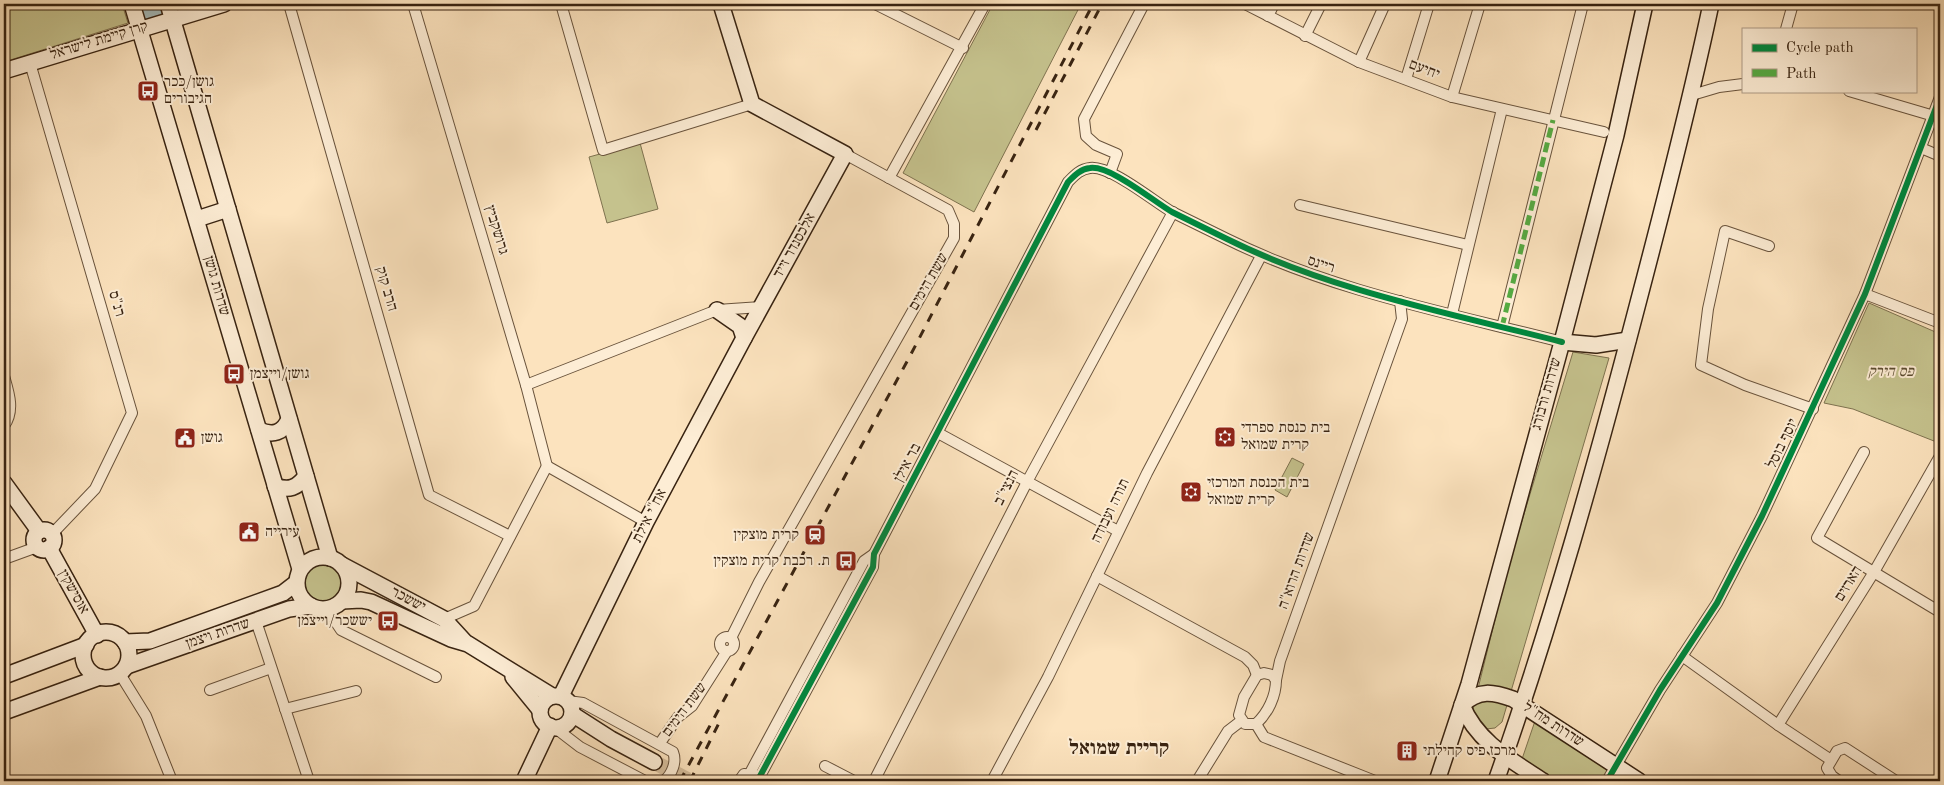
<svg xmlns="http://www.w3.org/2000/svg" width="1944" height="785" font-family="'Old Standard TT','Frank Ruhl Libre',serif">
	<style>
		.green { fill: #c5c28d; stroke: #7e724f }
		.water { fill: #a4bbbc; stroke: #797e78 }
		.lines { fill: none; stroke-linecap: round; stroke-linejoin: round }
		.secondary-tunnel { stroke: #d5bd9b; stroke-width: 15; stroke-dasharray: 15 8; stroke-linecap: butt }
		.street-casing { stroke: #69533c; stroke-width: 12 }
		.secondary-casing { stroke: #382311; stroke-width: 18 }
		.street { stroke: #fdedd5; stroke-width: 10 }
		.secondary { stroke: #fdedd5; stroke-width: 15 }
		.rail { stroke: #382311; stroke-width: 3; stroke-dasharray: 9 9; stroke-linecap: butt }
		.quiet { stroke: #55aa42; stroke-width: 5; stroke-dasharray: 10 5; stroke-linecap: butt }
		.cycleway-casing { stroke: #fdedd5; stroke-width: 9 }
		.cycleway { stroke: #00873e; stroke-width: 6 }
		.labels { text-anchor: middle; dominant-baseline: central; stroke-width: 4; stroke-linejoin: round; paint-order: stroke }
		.street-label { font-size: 15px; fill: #382311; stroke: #fdedd5 }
		.poi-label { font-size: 15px; fill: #382311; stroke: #fdedd5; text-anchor: start }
		.park-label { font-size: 15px; font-style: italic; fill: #5b4b30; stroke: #fdedd5 }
		.district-label { font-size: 20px; font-weight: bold; fill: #382311; stroke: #fdedd5 }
	</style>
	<rect width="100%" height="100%" fill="#fce3be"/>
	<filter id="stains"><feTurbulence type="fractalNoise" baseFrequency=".004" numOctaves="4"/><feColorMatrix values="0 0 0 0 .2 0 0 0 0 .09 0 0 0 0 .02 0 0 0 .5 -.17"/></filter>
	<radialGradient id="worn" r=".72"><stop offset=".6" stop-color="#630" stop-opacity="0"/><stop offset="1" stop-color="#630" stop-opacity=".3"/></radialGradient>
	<g class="green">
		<polygon points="4,4 122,4 128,23 4,62"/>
		<polygon points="993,4 1081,4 974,212 903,173"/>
		<polygon points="640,143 658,209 607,223 589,157"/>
		<polygon points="1869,303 1940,334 1939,443 1853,409 1824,403"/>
		<polygon points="1573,352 1609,358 1502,722 1495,728 1486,729 1471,717 1508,567"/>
		<polygon points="1292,458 1304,464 1287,497 1275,490"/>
		<circle cx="322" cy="583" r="19"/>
		<polygon points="1536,718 1611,767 1603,781 1551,781 1521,762"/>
	</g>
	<polygon class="water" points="135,4 166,4 169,17 141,24"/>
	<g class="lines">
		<polyline class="secondary-tunnel" points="654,762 690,781"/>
		<g class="street-casing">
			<g id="street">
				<polyline points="289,4 429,495 510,536"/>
				<polyline points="413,4 526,385 547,466"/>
				<polyline points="561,4 603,150 752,104"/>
				<polyline points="875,4 963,48"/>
				<polyline points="1245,4 1359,62 1452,97 1604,132"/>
				<polyline points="1268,16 1274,4"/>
				<polyline points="1786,29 1793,4"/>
				<polyline points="1305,36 1321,4"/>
				<polyline points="1359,62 1385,4"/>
				<polyline points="30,63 132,413 95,489 52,534"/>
				<polyline points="1406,79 1429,4"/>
				<polyline points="1849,91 1934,116"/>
				<polyline points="1692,95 1719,87 1743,84"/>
				<polyline points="1452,97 1480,4"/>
				<polyline points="1921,148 1940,156"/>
				<polyline points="1110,173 1117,154 1096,145 1086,136 1084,119 1144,4"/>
				<polyline points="889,178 985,4"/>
				<polyline points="1300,205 1468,245"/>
				<polyline points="1769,246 1725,231 1708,309 1701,365 1745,385 1813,409"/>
				<polyline points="1865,294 1940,323"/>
				<polyline points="1452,314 1502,109"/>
				<polyline points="1502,327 1583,4"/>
				<path d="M4,376c5,17 11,35 0,50"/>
				<polyline points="526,385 717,310 761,307"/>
				<polyline points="938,433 1118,531"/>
				<polyline points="1864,452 1817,538 1940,612"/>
				<polyline points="547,466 646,522"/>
				<polyline points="4,559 37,547"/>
				<polyline points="1097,576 1245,657 1253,665 1257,675"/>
				<polyline points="327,609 341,630 436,677"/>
				<polyline points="444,619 474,606 547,466"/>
				<polyline points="256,621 309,781"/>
				<circle cx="727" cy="644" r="7"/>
				<polyline points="731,638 759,582 954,238 954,224 948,210 845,154"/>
				<polyline points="1682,656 1778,725 1831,760"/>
				<path d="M1264,673l8,2 4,5c0,16 -8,33 -20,44h-11l-6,-9 5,-18 13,-22z"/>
				<polyline points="120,674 146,716 172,781"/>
				<polyline points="1276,680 1280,661 1402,319 1400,301"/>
				<polyline points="210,690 271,668"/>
				<path d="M568,701l15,2 90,49c4,10 -1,22 -9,29"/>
				<polyline points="285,709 356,691"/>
				<polyline points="1256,724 1264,737 1375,781"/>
				<polyline points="1778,725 1874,572 1940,456"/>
				<polyline points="554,727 580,747 645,781"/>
				<polyline points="660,743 678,717 692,706 727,651"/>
				<polyline points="825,766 854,781"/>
				<polyline points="750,773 864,561 874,554"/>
				<path d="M759,778l114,-211 1,-13 194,-372c6,-6 12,-13 22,-14 20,-3 63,33 82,44 18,9 37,18 55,27 105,52 222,74 335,103"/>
				<polyline points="739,781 744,774 755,775"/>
				<polyline points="874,781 1028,480 1173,212"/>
				<polyline points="992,781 1048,677 1147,473 1261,256"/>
				<polyline points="1197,781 1228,731 1241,721"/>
				<polyline points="1607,781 1660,690 1717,603 1762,516 1865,294 1940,97"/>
				<polyline points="1839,781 1832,776 1827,768 1837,751 1845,748 1896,781"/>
			</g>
		</g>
		<g class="secondary-casing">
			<g id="secondary">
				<polyline points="132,4 300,569"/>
				<polyline points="168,4 330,558"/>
				<polyline points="4,71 224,4"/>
				<polyline points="197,219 228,209"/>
				<polyline points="717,310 740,326 744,338"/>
				<polyline points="1562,342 1596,345 1628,340"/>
				<path d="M259,430c14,6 24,3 30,-11"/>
				<polyline points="4,483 39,531"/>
				<path d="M275,486c14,5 22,2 31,-10"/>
				<circle cx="44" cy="540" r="10"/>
				<polyline points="49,548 97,635"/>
				<circle cx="323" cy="583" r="26"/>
				<polyline points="342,565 444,619 466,643"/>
				<polyline points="342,601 361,600 371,602 451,639 468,644 552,696"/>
				<circle cx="106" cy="655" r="23"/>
				<polyline points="125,642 150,641 283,593 296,583"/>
				<polyline points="127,666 289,609 311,606"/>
				<polyline points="4,676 86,645"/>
				<polyline points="513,677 540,710"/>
				<polyline points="561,696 646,522 744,338 845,154 752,104 721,4"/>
				<circle cx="556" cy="712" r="16"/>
				<polyline points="4,712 100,677"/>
				<polyline points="572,714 611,739 654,762"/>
				<polyline points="524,781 550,726"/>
				<polyline points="1437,781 1469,684 1562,342 1616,135 1645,4"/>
				<path d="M1496,781c55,-156 100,-317 142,-478 26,-99 52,-199 73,-299"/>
				<path d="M1543,781c-32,-21 -66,-39 -81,-76 17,-16 31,-13 51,-6l126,82"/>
			</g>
		</g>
		<use href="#street" class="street"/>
		<use href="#secondary" class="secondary"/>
		<g class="rail">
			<polyline points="1036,130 1102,4"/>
			<polyline points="680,781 910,356 1093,4"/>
			<polyline points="690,781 719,723"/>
		</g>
		<polyline class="quiet" points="1502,327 1553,120"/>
		<g class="cycleway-casing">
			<g id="cycleway">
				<path d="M759,778l114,-211 1,-13 194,-372c6,-6 12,-13 22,-14 20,-3 63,33 82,44 18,9 37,18 55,27 105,52 222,74 335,103"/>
				<polyline points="1607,781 1660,690 1717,603 1762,516 1865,294 1940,97"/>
			</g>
		</g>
		<use href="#cycleway" class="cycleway"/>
	</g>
	<defs>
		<g id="bus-square" transform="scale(1.125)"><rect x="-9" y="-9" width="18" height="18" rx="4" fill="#8f2418" stroke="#fdedd5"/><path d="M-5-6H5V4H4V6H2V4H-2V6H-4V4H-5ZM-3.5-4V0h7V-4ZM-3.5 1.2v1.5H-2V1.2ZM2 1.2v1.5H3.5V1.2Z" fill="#fff"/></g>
		<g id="synagogue-square" transform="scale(1.125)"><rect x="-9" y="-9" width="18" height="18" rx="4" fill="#8f2418" stroke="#fdedd5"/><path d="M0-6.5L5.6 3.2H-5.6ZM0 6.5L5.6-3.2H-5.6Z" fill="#fff"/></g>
		<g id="civic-square" transform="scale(1.125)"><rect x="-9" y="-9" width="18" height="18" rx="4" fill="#8f2418" stroke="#fdedd5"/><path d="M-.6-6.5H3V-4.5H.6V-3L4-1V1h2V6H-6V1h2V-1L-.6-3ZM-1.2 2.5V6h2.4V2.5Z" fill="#fff"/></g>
		<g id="station-square" transform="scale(1.125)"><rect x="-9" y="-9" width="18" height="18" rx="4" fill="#8f2418" stroke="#fdedd5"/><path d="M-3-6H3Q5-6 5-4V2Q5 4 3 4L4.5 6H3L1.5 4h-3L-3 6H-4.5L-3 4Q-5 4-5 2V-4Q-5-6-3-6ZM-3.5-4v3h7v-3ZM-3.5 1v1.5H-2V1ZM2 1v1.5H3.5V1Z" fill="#fff"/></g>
		<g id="building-square" transform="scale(1.125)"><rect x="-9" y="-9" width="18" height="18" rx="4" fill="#8f2418" stroke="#fdedd5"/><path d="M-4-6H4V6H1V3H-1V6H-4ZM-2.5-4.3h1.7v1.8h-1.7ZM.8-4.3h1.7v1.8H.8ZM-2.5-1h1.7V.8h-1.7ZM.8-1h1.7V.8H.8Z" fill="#fff"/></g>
	</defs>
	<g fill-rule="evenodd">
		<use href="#bus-square" x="148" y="91"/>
		<use href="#bus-square" x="234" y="374"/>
		<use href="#synagogue-square" x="1225" y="437"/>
		<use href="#civic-square" x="185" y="438"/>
		<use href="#synagogue-square" x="1191" y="492"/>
		<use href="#civic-square" x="249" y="532"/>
		<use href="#station-square" x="815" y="535"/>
		<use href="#bus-square" x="846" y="561"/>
		<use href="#bus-square" x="388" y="621"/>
		<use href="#building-square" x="1407" y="751"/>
	</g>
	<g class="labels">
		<g class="street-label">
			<text transform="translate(99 41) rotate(-17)">קרן קיימת לישראל</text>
			<text transform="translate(1424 70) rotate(21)">יחיעם</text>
			<text transform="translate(496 230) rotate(73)">גרושקביץ</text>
			<text transform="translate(795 246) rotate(-61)">אלכסנדר זייד</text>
			<text transform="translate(1321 265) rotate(18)">ריינס</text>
			<text transform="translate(929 282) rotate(-60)">ששת הימים</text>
			<text transform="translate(216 286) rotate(74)">שדרות גושן</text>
			<text transform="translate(386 289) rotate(74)">הרב קוק</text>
			<text transform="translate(116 304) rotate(74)">רנ"ס</text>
			<text transform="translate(1547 394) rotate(-74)">שדרות ורבורג</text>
			<text transform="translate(1783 444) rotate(-64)">יוסף בוסל</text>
			<text transform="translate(908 463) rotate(-62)">בר אילן</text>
			<text transform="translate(1007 488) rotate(-63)">הנצי"ב</text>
			<text transform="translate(1111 511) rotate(-64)">תורה ועבודה</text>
			<text transform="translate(650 516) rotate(-63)">אח"י אילת</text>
			<text transform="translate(1297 571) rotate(-70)">שדרות הרוא"ה</text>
			<text transform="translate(1849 584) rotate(-58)">הארזים</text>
			<text transform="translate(73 592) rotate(61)">אוסישקין</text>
			<text transform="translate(408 600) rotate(28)">יששכר</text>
			<text transform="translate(218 634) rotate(-19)">שדרות ויצמן</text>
			<text transform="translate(685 710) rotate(-53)">ששת הימים</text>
			<text transform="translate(1553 725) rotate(33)">שדרות מח"ל</text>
		</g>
		<g class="poi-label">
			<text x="164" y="82">גושן/ככר<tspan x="164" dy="17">הגיבורים</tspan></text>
			<text x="250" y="374">גושן/וייצמן</text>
			<text x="1241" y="428">בית כנסת ספרדי<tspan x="1241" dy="17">קרית שמואל</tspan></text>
			<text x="201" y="438">גושן</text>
			<text x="1207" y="483">בית הכנסת המרכזי<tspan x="1207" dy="17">קרית שמואל</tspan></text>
			<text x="265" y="532">עירייה</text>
			<text x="799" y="535" text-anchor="end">קרית מוצקין</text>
			<text x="830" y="561" text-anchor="end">ת. רכבת קרית מוצקין</text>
			<text x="372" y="621" text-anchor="end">יששכר/וייצמן</text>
			<text x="1423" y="751">מרכז פיס קהילתי</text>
		</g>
		<g class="park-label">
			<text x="1891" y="372">פס הירק</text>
		</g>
		<g class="district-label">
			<text x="1119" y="749">קריית שמואל</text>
		</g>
	</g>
	<rect width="1944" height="785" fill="none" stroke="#fce3be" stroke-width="20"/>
	<rect x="5" y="5" width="1934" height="775" fill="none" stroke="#382311" stroke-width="2.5"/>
	<rect x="10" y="10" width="1924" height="765" fill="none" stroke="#382311"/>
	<rect x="1742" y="28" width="175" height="65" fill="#fdedd5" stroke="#ae9c87"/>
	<rect x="1752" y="44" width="25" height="8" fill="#00873e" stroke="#ae9c87"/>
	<text x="1786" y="52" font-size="15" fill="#382311">Cycle path</text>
	<rect x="1752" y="69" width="25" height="8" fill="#55aa42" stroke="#ae9c87"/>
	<text x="1786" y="78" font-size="15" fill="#382311">Path</text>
	<rect width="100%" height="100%" filter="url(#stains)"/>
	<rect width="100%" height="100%" fill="url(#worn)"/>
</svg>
